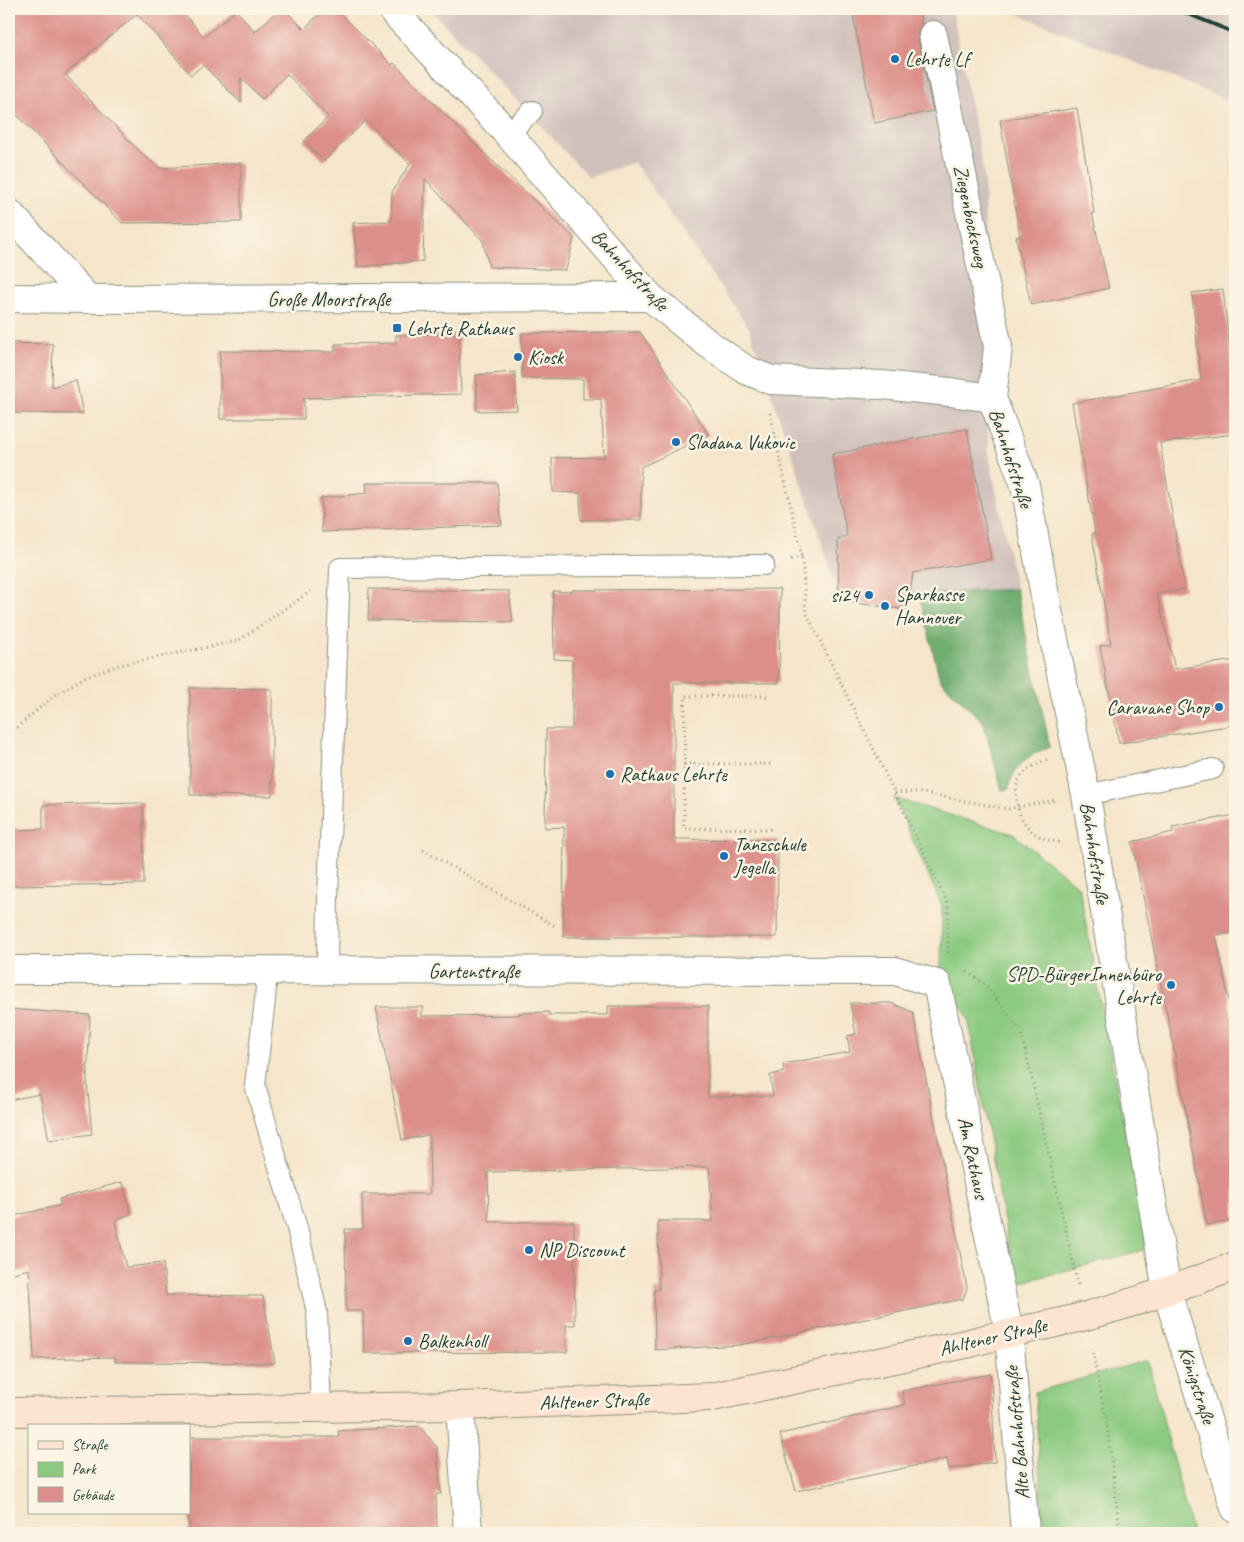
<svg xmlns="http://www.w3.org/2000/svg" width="1244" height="1542" font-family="Caveat,sans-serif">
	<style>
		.industrial { fill: #cfc0bb }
		.green { fill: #8cca81; stroke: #56845a }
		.forest { fill: #71ae6f; stroke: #487652 }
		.building { fill: #dc8f8a }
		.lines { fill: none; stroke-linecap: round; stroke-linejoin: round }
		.service-casing { stroke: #8a917f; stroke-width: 22 }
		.minor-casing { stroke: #8a917f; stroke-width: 30 }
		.secondary-casing { stroke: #8a917f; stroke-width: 30 }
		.path { stroke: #8a917f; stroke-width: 3; stroke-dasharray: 1 4; stroke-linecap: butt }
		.service { stroke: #fff; stroke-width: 20 }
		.minor { stroke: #fff; stroke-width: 28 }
		.secondary { stroke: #fde4d1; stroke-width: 28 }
		.rail { stroke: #1f3d34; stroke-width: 4 }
		.poi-dot { fill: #1f6fb2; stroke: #fcf5e5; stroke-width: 2 }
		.labels { text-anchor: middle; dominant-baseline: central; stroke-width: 5; stroke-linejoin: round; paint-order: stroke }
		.poi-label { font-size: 20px; fill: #1f3d34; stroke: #fcf5e5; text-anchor: start }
		.street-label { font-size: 20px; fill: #1f3d34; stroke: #fcf5e5 }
	</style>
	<rect width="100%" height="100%" fill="#fcf5e5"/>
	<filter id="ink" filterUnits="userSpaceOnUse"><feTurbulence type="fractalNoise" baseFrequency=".02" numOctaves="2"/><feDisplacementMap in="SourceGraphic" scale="10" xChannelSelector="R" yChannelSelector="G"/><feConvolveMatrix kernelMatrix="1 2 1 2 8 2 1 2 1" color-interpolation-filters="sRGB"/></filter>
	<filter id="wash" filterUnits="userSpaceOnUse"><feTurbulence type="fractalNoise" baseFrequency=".0096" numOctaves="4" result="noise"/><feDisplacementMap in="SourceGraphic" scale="20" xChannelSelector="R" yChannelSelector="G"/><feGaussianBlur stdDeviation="1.12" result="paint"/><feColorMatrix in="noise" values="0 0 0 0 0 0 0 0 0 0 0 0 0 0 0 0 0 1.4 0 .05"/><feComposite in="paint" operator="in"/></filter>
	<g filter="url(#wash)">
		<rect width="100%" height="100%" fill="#f5e5ca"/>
		<g class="industrial">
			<polygon points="430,9 952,9 984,174 989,455 1016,589 841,599 749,328 634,162 589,177"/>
			<polygon points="1006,9 1235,9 1235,102 1220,97"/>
		</g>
		<g class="green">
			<polygon points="894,798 1013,834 1079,887 1147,1249 1015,1284 968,1018 941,971 942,906"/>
			<polygon points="1148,1360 1192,1533 1043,1533 1035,1392"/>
		</g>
		<path class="forest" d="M1016,589l34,158c-17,6 -30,13 -38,31 -2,4 -3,6 -3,11l-7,1 -19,-68 -43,-42 -21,-86z"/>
		<g id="blocks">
			<g class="building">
				<polygon points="9,9 180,9 204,37 236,10 255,32 279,9 284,9 304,29 325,9 336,9 392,65 394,63 465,135 574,238 566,270 489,267 483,241 425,179 423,261 358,267 353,223 391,221 392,192 410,164 366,120 324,161 304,141 328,117 287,74 262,99 241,78 241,103 203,65 191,75 137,14 65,74 144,156 160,168 241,163 241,222 122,223 9,107"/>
				<polygon points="852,9 919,9 922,24 918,31 918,38 933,111 874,123"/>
				<polygon points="1077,108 1094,213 1092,213 1109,288 1031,305 1016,237 1020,236 1000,120"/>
				<polygon points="1223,289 1235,398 1235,434 1160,443 1185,589 1157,594 1175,669 1235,660 1235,725 1119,743 1100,646 1111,644 1092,534 1095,533 1072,403 1201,380 1192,293"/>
				<polygon points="640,332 709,435 641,467 641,520 581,520 580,493 553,492 552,458 604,457 601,399 583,399 583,379 522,378 522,333"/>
				<polygon points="459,334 461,394 304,398 304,419 220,419 220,351 335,352 335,344 396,343 396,335"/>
				<polygon points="9,343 53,344 52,387 76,380 83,414 9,413"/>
				<polygon points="515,372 517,410 477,411 476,375"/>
				<polygon points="967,429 991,559 913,573 908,610 839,601 838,540 847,536 832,454"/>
				<polygon points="366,483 497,483 502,525 322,532 321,498 367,493"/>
				<polygon points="369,589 509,591 513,622 368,620"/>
				<polygon points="780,589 779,683 674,683 674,839 778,840 777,937 563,937 564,827 545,828 546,729 572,729 572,660 554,659 553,591 572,592 572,590"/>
				<polygon points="190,688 272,689 272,796 190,795"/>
				<polygon points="143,803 144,884 9,886 9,830 43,829 43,805"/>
				<polygon points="1235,815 1235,933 1216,935 1232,1016 1235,1015 1235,1220 1207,1225 1173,1044 1132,842 1173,832 1172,827"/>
				<polygon points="850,1003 891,1003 913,1012 967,1288 963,1299 740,1345 655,1350 654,1290 659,1290 658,1221 713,1221 709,1167 488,1172 489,1222 574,1222 575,1325 566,1325 567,1352 364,1353 363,1311 346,1311 345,1229 363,1229 362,1194 430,1194 429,1135 402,1140 376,1007 424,1007 421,1016 519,1015 519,1013 549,1012 549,1015 608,1015 608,1006 708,1006 708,1097 773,1096 770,1075 784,1072 783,1064 850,1052 847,1036 856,1034"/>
				<polygon points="9,1009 90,1015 87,1083 92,1134 49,1140 40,1094 9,1100"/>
				<polygon points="122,1182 131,1213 115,1221 126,1267 163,1263 166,1295 263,1296 275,1363 115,1362 115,1357 34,1359 29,1269 9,1274 9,1217 61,1205 59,1199"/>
				<polygon points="991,1374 995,1462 949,1469 947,1459 796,1491 780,1434 905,1405 902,1391"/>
				<polygon points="419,1426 437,1447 441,1494 436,1494 437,1533 189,1533 189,1437 339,1437 338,1431"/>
			</g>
		</g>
	</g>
	<g filter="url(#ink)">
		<use href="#blocks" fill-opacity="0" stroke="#8a917f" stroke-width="1"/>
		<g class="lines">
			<g class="service-casing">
				<g id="service">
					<polyline points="508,134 532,111"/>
					<polyline points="1086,795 1213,769"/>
					<polyline points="267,970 265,1000 255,1085 297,1228 317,1312 321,1408"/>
					<polyline points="327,970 328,897 340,568 764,565"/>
				</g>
			</g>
			<g class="minor-casing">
				<g id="minor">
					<polyline points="391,9 508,134 650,297 707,343 746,370 771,380 882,385 950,392 992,398"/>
					<polyline points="933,35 998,347 992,398 1025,485 1045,596 1086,795 1167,1292 1235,1508"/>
					<polyline points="9,213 88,299"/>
					<polyline points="9,298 88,299 650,297"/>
					<polyline points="9,970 895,971 937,984 1009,1332 1025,1533"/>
					<polyline points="460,1406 468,1533"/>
				</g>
			</g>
			<g class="secondary-casing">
				<path id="secondary" d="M9,1412l451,-6 252,-9 258,-54c38,-11 77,-17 116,-27 51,-14 100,-31 149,-50"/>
			</g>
			<g class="path">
				<polyline points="770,413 802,557 806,612 895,793 948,904 948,955"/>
				<polyline points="791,559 802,557"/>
				<polyline points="9,734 55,695 85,677 119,665 238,641 311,591"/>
				<path d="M1047,760c-12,4 -22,9 -28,20 -4,7 -3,16 -2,23 4,24 20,37 43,39"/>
				<polyline points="684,764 771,764"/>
				<polyline points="895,793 918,792 1007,809 1055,800"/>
				<polyline points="771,829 684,828 685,696 771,696"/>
				<polyline points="423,850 555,926"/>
				<polyline points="967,972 983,982 1021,1031 1078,1285"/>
				<polyline points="1092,1348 1107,1425 1120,1533"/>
			</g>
			<use href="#service" class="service"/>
			<use href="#minor" class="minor"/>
			<use href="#secondary" class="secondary"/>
			<polyline class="rail" points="1176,9 1235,33"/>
		</g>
	</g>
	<g class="poi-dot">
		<circle cx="895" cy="59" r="5"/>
		<rect x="392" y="323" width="10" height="10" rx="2.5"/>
		<circle cx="518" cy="357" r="5"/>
		<circle cx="676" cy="442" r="5"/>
		<circle cx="869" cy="595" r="5"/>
		<circle cx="885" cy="606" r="5"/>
		<circle cx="1219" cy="707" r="5"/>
		<circle cx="610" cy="774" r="5"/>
		<circle cx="724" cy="856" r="5"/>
		<circle cx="1171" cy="985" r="5"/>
		<circle cx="529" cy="1250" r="5"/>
		<circle cx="408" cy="1341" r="5"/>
	</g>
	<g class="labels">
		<g class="poi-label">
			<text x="905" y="59">Lehrte Lf</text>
			<text x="407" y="328">Lehrte Rathaus</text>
			<text x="528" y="357">Kiosk</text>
			<text x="686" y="442">Sladana Vukovic</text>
			<text x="895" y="594">Sparkasse<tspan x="895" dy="23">Hannover</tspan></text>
			<text x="859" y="595" text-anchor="end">si24</text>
			<text x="1209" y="707" text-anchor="end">Caravane Shop</text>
			<text x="620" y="774">Rathaus Lehrte</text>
			<text x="734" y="844">Tanzschule<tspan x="734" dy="23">Jegella</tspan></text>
			<text x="1161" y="974" text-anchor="end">SPD-BürgerInnenbüro<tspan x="1161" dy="23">Lehrte</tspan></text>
			<text x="539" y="1250">NP Discount</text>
			<text x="418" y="1341">Balkenholl</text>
		</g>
		<g class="street-label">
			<text transform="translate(971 216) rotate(78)">Ziegenbocksweg</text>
			<text transform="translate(630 270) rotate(47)">Bahnhofstraße</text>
			<text x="329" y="299">Große Moorstraße</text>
			<text transform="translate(1011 458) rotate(72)">Bahnhofstraße</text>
			<text transform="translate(1095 853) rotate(81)">Bahnhofstraße</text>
			<text x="474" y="971">Gartenstraße</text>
			<text transform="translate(973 1158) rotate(78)">Am Rathaus</text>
			<text transform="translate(993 1337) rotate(-13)">Ahltener Straße</text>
			<text transform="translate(1197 1385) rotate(72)">Königstraße</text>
			<text transform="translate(594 1401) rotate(-2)">Ahltener Straße</text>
			<text transform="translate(1017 1433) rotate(-95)">Alte Bahnhofstraße</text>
		</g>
	</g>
	<rect width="1244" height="1542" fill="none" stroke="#fcf5e5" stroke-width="30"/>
	<rect x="28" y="1424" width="162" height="90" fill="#fcf5e5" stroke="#a4ab9e"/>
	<rect x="38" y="1441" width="25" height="8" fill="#fde4d1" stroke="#a4ab9e"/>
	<text x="72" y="1450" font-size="15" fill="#1f3d34">Straße</text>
	<rect x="38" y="1462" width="25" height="15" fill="#8cca81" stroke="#a4ab9e"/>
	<text x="72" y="1474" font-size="15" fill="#1f3d34">Park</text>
	<rect x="38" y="1487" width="25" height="15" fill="#dc8f8a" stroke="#a4ab9e"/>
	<text x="72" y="1500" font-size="15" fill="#1f3d34">Gebäude</text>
</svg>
